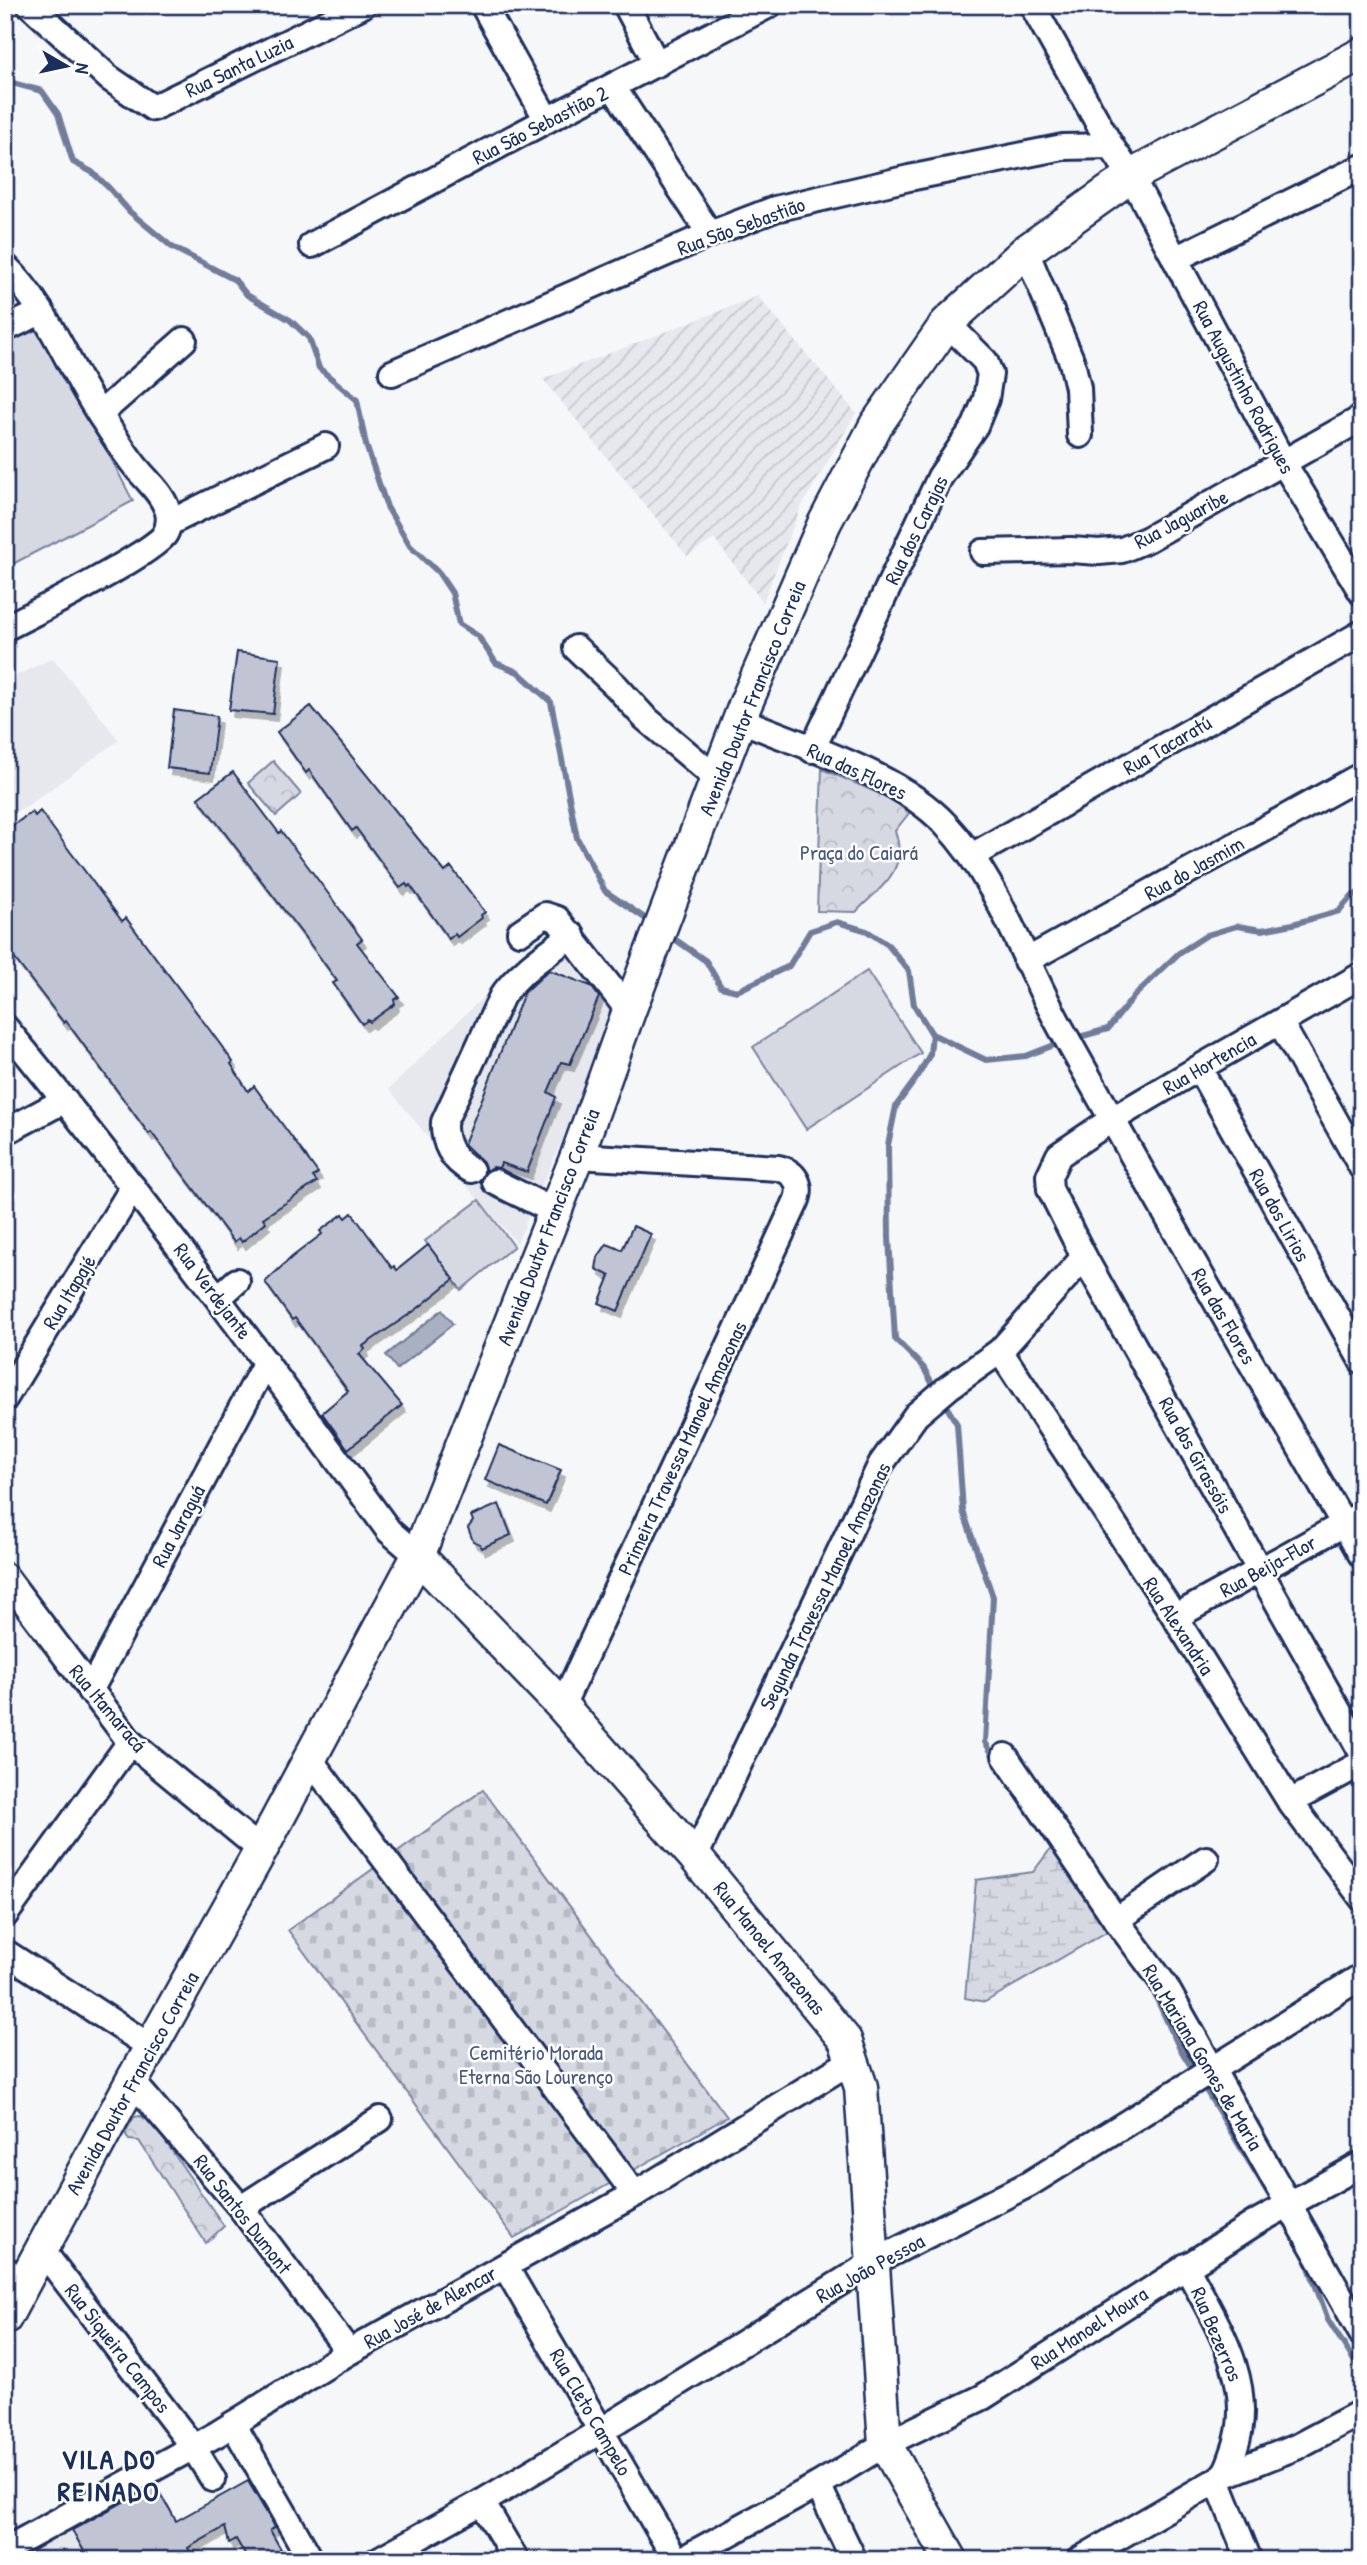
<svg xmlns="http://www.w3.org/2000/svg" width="1367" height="2565" font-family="'Patrick Hand',sans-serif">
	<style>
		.built { fill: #e6e8ee }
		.industrial { fill: url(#industrial-furrows) }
		.green { fill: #d6d9e2; stroke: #7884a0; stroke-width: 2 }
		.wetland { fill: url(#wetland-marsh); stroke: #7884a0; stroke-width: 2 }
		.cemetery { fill: url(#cemetery-stones); stroke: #7884a0; stroke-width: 2 }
		.park { fill: url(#park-crowns); stroke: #7884a0; stroke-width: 2 }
		.water { fill: #a9b0c1; stroke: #707c99; stroke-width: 2 }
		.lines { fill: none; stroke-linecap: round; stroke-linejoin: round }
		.stream { stroke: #707c99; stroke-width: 6 }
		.building { fill: #c0c4d3; stroke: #1b2f5e; stroke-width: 2; filter: url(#shadow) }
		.minor-casing { stroke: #1b2f5e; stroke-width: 30 }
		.major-casing { stroke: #1b2f5e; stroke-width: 37 }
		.minor { stroke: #fff; stroke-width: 24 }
		.major { stroke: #fff; stroke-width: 32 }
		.labels { text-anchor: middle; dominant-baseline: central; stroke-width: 5; stroke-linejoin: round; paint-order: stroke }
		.street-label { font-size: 21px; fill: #1b2f5e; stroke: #fff }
		.park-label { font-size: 21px; fill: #4a5a7f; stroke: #fff }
		.district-label { font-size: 28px; font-weight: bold; letter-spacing: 2px; fill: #1b2f5e; stroke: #fff }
	</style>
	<defs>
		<pattern id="industrial-furrows" width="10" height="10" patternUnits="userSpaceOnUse" patternTransform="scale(1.75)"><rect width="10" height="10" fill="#e6e8ee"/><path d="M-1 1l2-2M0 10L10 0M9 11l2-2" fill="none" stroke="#c5c7ce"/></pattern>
		<pattern id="wetland-marsh" width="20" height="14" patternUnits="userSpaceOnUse" patternTransform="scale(1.75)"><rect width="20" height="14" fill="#d6d9e2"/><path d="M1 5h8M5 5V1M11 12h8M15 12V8" fill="none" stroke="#b7bbc4"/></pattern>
		<pattern id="cemetery-stones" width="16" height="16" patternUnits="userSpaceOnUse" patternTransform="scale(1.75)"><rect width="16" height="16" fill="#d6d9e2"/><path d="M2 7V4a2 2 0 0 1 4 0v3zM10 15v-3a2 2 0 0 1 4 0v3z" fill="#b7bbc4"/></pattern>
		<pattern id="park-crowns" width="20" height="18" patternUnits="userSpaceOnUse" patternTransform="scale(1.75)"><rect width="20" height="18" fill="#d6d9e2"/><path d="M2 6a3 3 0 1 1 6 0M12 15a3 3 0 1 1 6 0" fill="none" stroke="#b7bbc4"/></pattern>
		<filter id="shadow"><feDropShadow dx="4" dy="7" stdDeviation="0" flood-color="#0004"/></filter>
	</defs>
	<rect width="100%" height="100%" fill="#f6f7f9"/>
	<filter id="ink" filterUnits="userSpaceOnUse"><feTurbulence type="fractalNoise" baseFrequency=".0143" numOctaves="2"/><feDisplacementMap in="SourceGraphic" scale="14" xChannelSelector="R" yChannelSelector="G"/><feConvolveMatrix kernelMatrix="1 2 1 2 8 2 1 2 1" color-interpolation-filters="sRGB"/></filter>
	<g filter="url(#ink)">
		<g class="built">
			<polygon points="53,658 119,740 26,807 5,817 5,681"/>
			<polygon points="557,937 620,1007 517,1243 471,1191 389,1089 483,997"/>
			<polygon points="153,2480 197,2560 7,2560"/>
		</g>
		<polygon class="industrial" points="758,296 856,413 800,509 763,602 714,539 687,556 543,379"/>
		<g class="green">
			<polygon points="37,316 133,501 5,568 5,333"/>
			<polygon points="867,971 921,1053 806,1129 753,1047"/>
			<polygon points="479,1200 514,1246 461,1290 425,1241"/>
		</g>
		<polygon class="wetland" points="1055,1843 1115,1927 985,2002 965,1998 976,1880 1033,1872"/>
		<polygon class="cemetery" points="483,1790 727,2117 514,2238 288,1930"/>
		<g class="park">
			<polygon points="273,761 301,794 276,816 248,783"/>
			<path d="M822,769l91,39 -18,23c14,40 -14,55 -39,81l-39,-1z"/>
			<polygon points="140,2116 151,2121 224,2226 206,2243 139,2141 129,2140 125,2133 134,2117"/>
		</g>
		<polygon class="water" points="442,1310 453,1324 397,1369 386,1355"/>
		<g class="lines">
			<g class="stream">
				<polyline points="5,81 42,91 58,114 73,162 92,172 109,188 130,212 172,247 235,280 247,295 290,320 309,338 319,368 357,400 366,445 387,507 410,546 438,572 452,593 459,624 478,636 496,663 518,672 551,702 577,838 605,891 652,923"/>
				<polyline points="666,933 706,961 721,987 737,991 789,966 810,931 837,922 867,931 888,945 909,971 914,1005 932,1034 930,1054 918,1076 896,1106 888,1145 889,1238 895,1339 923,1367 936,1390"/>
				<polyline points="932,1034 986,1060 1026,1056 1062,1042"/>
				<polyline points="1072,1039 1108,1029 1134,996 1179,953 1207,935 1237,926 1262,930 1293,924 1339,911 1351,897 1362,891"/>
				<polyline points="942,1399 957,1424 963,1511 993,1597 985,1742 996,1760"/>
				<polyline points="1149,1982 1179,2047 1195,2073"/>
				<polyline points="1201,2082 1271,2198"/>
				<polyline points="1305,2256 1328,2320 1362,2373"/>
			</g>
		</g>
		<g class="building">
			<polygon points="237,652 280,658 273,714 229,710"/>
			<polygon points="311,706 445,872 451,867 485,912 481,915 482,918 457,937 455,934 449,939 410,885 408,887 406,884 400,888 356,828 352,831 309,770 306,773 277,732"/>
			<polygon points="174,710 217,716 210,773 167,768"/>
			<polygon points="233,772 279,833 281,831 304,861 362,939 357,943 399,997 394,1000 395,1004 370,1022 368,1020 362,1024 333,983 337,981 316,952 198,798"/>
			<polygon points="40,811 122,921 126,918 209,1029 233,1062 231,1064 248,1091 254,1086 318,1173 313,1177 317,1182 263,1218 266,1222 242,1242 239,1238 234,1242 151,1132 149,1134 66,1021 64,1023 5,946 5,831 32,812 35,816"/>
			<polygon points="549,970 591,986 599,997 570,1064 561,1062 548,1092 556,1097 527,1172 501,1163 499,1168 493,1167 486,1171 483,1162 464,1144 524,993"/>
			<polygon points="352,1213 392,1268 394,1266 397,1270 428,1245 454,1279 417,1309 363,1346 365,1349 359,1354 402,1405 348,1449 322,1413 348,1391 295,1318 292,1320 265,1282 292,1257 322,1234 320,1231 343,1214 346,1218"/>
			<polygon points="633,1226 651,1234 618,1311 599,1303 610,1276 596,1269 598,1257 607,1244 622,1250"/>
			<polygon points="499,1445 561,1470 546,1505 485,1480"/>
			<polygon points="499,1504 511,1535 482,1548 480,1544 473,1541 468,1528 473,1521 471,1516"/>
			<polygon points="248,2481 275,2527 270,2530 287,2560 248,2560 236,2539 229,2543 225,2527 188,2548 194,2560 89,2560 72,2530 156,2484 176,2521"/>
		</g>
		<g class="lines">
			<g class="minor-casing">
				<g id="minor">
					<polyline points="30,5 109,78 153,108 363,5"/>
					<polyline points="483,5 547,120"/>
					<polyline points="626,5 657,64"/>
					<polyline points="1032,5 1111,146 1131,176 1283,462 1362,593"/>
					<polyline points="613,87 710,234"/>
					<polyline points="312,245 547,120 769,5"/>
					<polyline points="1026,251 1072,362 1078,388 1080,435"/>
					<polyline points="1175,259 1362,167"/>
					<path d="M5,266c43,41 64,103 97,152 11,16 21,33 33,48 11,14 26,26 32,43 3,7 2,18 -2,25 -9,18 -134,81 -160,94"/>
					<polyline points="5,329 41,312"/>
					<polyline points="392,373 710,234 775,209 909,178 1063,147 1111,146"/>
					<polyline points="100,414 184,340"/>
					<polyline points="169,523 326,446"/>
					<polyline points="983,552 1071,550 1099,552 1122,550 1148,539 1362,418"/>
					<polyline points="576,648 616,686 644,717 717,779"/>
					<path d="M739,719c65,28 158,54 206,105 55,58 78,137 117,206 98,176 200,351 300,526"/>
					<polyline points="812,750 940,477 975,426 986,399 990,374 985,361 947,323"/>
					<polyline points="972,856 1362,633"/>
					<polyline points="520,932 545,915 557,919 629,1011"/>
					<polyline points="1026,961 1362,775"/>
					<polyline points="1362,975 1199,1068 1111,1120 1059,1155 1049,1176 1050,1189 1084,1257 1362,1753"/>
					<polyline points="1280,1022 1362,1168"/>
					<path d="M5,1027c134,163 260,333 384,504l29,25"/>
					<polyline points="1199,1068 1362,1361"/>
					<polyline points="5,1132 65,1100"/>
					<path d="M471,1170c-19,-9 -28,-28 -27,-48l58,-126c19,-26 44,-42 70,-61"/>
					<polyline points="495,1182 554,1211"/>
					<polyline points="218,1298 237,1281"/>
					<polyline points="1000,1351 1175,1617 1290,1802 1362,1898"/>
					<polyline points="5,1398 133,1187"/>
					<polyline points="5,1576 130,1742 261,1850"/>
					<polyline points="1175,1617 1362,1514"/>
					<polyline points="90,1691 266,1362"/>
					<path d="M562,1706l234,-504c7,-16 0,-30 -18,-34l-201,-12"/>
					<polyline points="1005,1756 1116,1920 1164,1984 1362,2334"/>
					<polyline points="309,1758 635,2194"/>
					<polyline points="1290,1802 1362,1763"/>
					<polyline points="695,1857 881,1464 916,1415 949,1387 1000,1351 1084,1257"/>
					<polyline points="5,1915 130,1742"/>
					<polyline points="1116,1920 1206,1859"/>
					<polyline points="5,1952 151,2047"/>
					<polyline points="132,2081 241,2208 349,2352"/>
					<polyline points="241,2208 380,2119"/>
					<polyline points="42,2250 193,2447 213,2479"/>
					<polyline points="505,2266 676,2560"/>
					<path d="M1186,2266c29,56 71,117 49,182 -5,13 -7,25 -18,32l32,80"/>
					<polyline points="5,2269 24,2287"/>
					<polyline points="233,2424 311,2560"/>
					<polyline points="1225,2475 1296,2447 1360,2413"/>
					<polyline points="818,2485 854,2560"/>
					<polyline points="482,2502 516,2560"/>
					<polyline points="5,2550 217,2434 349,2352 635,2194 853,2060"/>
					<polyline points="378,2560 482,2502 602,2430 872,2263 1029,2184 1362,1976"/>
					<polyline points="681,2560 818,2485 885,2444 983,2397 1255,2223 1362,2164"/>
					<polyline points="1079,2560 1217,2480"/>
				</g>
			</g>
			<g class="major-casing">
				<g id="major">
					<polyline points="418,1556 562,1706 695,1857 845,2040 861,2087 885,2444 951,2560"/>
					<polyline points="5,2318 132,2081 261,1850 418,1556 577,1156 629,1011 745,705 824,524 876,425 947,323 1026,251 1131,176 1362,54"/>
				</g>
			</g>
			<use href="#minor" class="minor"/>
			<use href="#major" class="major"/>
		</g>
	</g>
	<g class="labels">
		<g class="street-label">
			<text transform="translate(239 66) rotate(-26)">Rua Santa Luzia</text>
			<text transform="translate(540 125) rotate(-27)">Rua São Sebastião 2</text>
			<text transform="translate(741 226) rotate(-20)">Rua São Sebastião</text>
			<text transform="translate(1244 387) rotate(62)">Rua Augustinho Rodrigues</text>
			<text transform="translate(1181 519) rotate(-28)">Rua Jaguaribe</text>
			<text transform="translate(916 530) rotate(-64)">Rua dos Carajas</text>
			<text transform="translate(752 698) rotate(-68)">Avenida Doutor Francisco Correia</text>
			<text transform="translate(1167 745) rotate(-30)">Rua Tacaratú</text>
			<text transform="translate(857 771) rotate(25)">Rua das Flores</text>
			<text transform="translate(1194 868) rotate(-29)">Rua do Jasmim</text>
			<text transform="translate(1209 1063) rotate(-30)">Rua Hortencia</text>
			<text transform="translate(1280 1215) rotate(61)">Rua dos Lirios</text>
			<text transform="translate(548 1227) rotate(-69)">Avenida Doutor Francisco Correia</text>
			<text transform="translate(213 1291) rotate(53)">Rua Verdejante</text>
			<text transform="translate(69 1292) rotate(-59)">Rua Itapajé</text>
			<text transform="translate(1224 1316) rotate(60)">Rua das Flores</text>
			<text transform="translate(682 1448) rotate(-65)">Primeira Travessa Manoel Amazonas</text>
			<text transform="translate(1196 1455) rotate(61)">Rua dos Girassóis</text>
			<text transform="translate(178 1526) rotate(-62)">Rua Jaraguá</text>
			<text transform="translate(1268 1566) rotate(-29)">Rua Beija-Flor</text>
			<text transform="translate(825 1586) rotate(-64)">Segunda Travessa Manoel Amazonas</text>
			<text transform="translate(1179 1626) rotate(57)">Rua Alexandria</text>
			<text transform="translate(108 1708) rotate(50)">Rua Itamaracá</text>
			<text transform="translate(770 1948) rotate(51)">Rua Manoel Amazonas</text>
			<text transform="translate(1203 2057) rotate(59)">Rua Mariana Gomes de Maria</text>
			<text transform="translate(132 2083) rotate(-61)">Avenida Doutor Francisco Correia</text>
			<text transform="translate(243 2214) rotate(52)">Rua Santos Dumont</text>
			<text transform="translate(870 2268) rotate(-29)">Rua João Pessoa</text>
			<text transform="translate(430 2307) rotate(-29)">Rua José de Alencar</text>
			<text transform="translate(1089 2328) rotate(-33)">Rua Manoel Moura</text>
			<text transform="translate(1217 2334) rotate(67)">Rua Bezerros</text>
			<text transform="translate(118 2348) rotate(52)">Rua Siqueira Campos</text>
			<text transform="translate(591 2412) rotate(60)">Rua Cleto Campelo</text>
		</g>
		<g class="park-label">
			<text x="859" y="852">Praça do Caiará</text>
			<text x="536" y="2052">Cemitério Morada<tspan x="536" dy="24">Eterna São Lourenço</tspan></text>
		</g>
		<g class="district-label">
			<text x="109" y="2459">VILA DO<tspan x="109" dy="32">REINADO</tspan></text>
		</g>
	</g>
	<rect width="1367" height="2565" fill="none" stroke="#fff" stroke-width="28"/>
	<rect x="14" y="14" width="1339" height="2537" fill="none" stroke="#1b2f5e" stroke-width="2.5" filter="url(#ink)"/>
	<g transform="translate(66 66) rotate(99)" stroke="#ffffff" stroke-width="5" paint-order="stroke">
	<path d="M0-5L12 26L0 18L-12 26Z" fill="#1b2f5e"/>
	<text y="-10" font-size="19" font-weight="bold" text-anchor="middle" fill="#1b2f5e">N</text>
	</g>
</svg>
